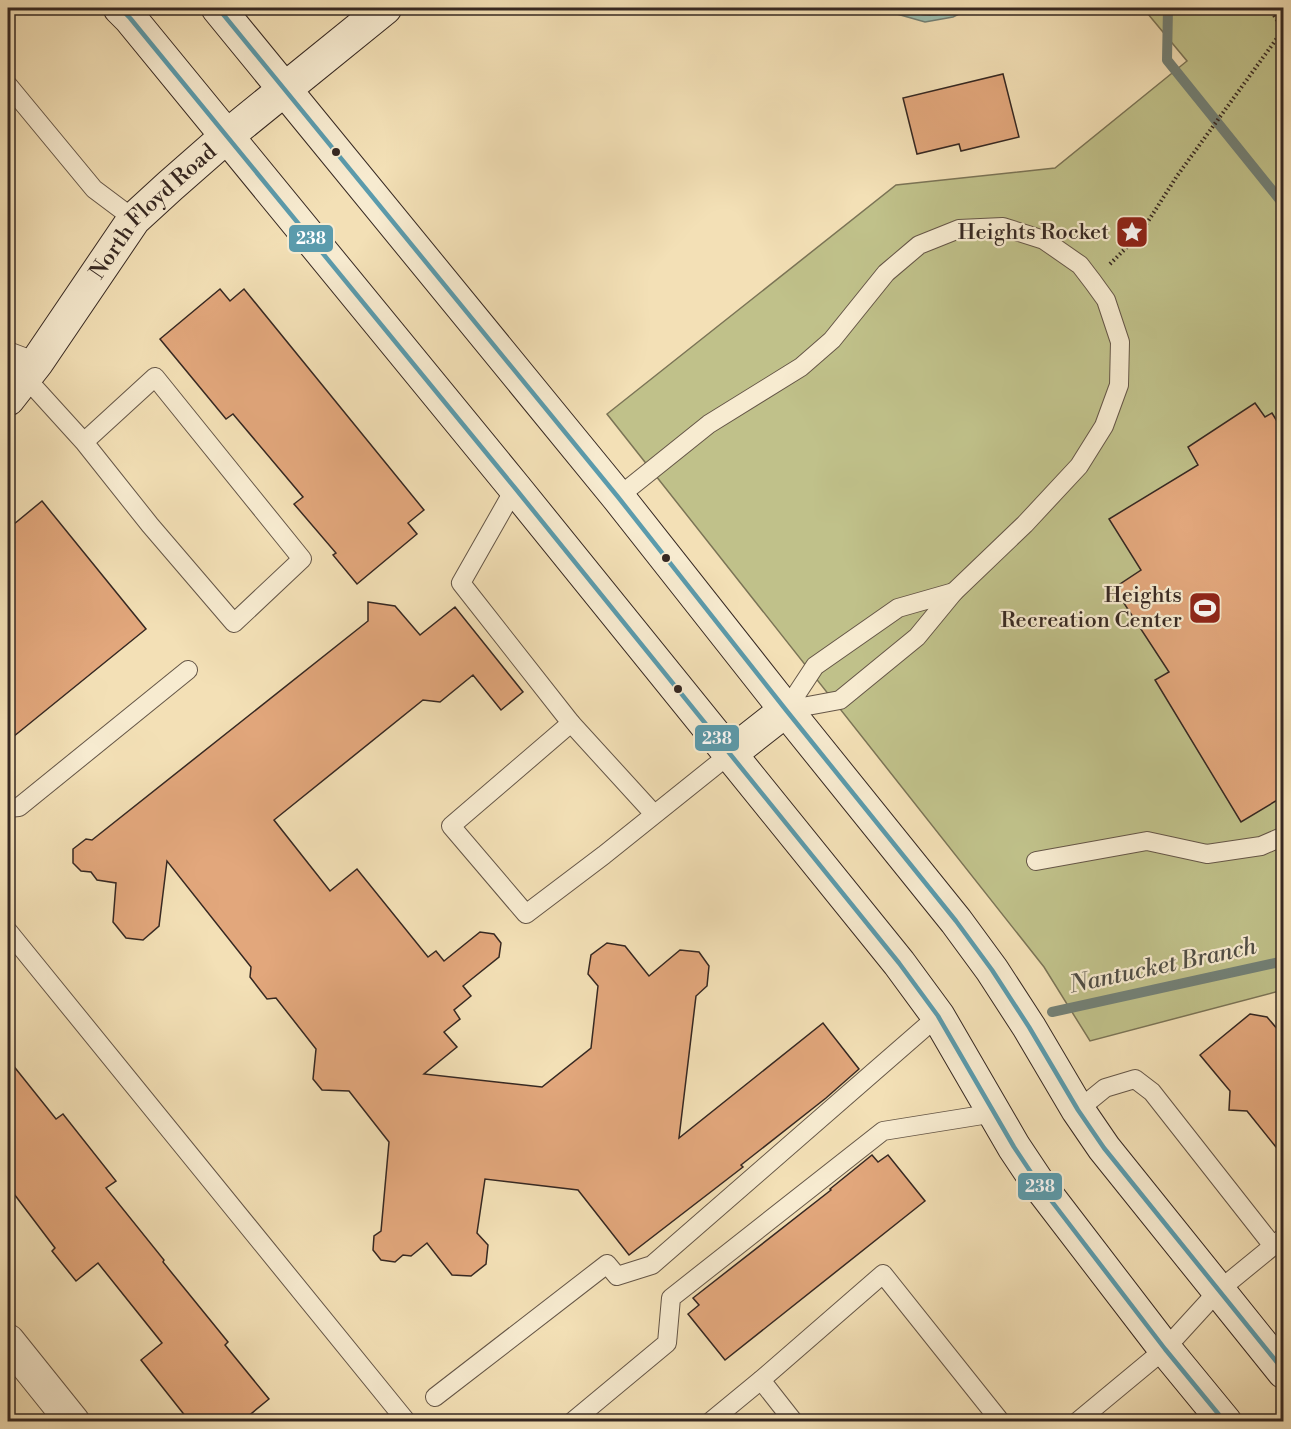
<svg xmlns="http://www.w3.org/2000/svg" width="1291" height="1429" font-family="'Libre Bodoni',serif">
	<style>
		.green { fill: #c0c18a; stroke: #7b7456; stroke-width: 1.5 }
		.water { fill: #9bbdaf; stroke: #738177; stroke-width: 1.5 }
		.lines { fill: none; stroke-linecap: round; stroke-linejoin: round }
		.shore { stroke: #687268; stroke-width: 1.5 }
		.stream { stroke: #738177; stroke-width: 10 }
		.building { fill: #e2a77c; stroke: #362822; stroke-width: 1.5 }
		.lane-casing { stroke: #655647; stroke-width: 20 }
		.street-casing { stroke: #655647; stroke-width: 35 }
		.secondary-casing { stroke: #362822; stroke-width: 35 }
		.path { stroke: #362822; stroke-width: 4; stroke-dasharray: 1.5 3; stroke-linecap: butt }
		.lane { stroke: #f7ebd0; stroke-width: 18 }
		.street { stroke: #f7ebd0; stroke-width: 33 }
		.secondary { stroke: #f7ebd0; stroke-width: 33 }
		.bus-1-casing { stroke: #f7ebd0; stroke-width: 9 }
		.bus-1 { stroke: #5b9bac; stroke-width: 4.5 }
		.bus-dot { fill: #362822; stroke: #f7ebd0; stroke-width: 2 }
		.labels { text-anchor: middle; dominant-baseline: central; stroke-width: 4.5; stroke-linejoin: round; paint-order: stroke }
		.street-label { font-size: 22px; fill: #362822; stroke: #f7ebd0 }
		.poi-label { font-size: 22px; fill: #362822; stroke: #f7ebd0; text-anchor: end }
		.water-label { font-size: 24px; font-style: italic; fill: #4f4d45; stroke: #f7ebd0 }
		.line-badge { stroke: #f7ebd0; stroke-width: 2 }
		.badge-label { font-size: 16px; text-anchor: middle; font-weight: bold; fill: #fff }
	</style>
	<rect width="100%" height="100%" fill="#f3e0b6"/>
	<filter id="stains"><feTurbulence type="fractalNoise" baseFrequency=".00333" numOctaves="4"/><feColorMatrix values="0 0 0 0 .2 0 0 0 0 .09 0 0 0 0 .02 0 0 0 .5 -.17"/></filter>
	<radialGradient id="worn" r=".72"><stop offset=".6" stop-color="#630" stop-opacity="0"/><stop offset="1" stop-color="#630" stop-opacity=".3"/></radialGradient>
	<polygon class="green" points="1143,8 1283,8 1283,990 1090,1041 1044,967 607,414 896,185 1055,168 1187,61"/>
	<polygon class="water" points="889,8 971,8 953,17 925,22 897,14"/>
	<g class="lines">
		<path class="shore" d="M899,8c24,9 36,10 61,0"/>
		<g class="stream">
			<polyline points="1168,8 1167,60 1284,205"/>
			<polyline points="8,282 9,282"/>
			<polyline points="1052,1012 1284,961"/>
		</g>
	</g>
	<g class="building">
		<polygon points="1003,74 1019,137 961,151 959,144 917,154 903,98"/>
		<polygon points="220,289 230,301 244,289 424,510 408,523 417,534 357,584 333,555 336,553 294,504 303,497 233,414 226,419 160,339"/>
		<polygon points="1255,403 1265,417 1272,413 1283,431 1284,796 1241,822 1155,680 1169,672 1114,588 1141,570 1109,519 1198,465 1188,447"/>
		<polygon points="42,501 146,629 8,741 8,529"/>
		<polygon points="368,602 395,606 420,635 455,607 523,692 501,710 473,675 440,702 423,700 274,820 330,891 357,869 428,957 436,951 444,961 480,932 494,934 501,943 499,957 463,986 471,996 454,1010 460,1019 444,1032 457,1047 424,1074 542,1087 591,1048 598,986 588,974 591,955 607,943 625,946 649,976 680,950 699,952 709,966 707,986 696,996 679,1138 823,1023 859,1069 826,1098 741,1165 743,1167 629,1255 578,1190 485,1179 477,1233 488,1245 486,1264 471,1276 452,1275 427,1243 411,1256 403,1255 395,1262 381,1260 373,1250 374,1236 381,1231 389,1142 349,1091 322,1090 313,1079 316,1049 276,998 267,999 250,977 251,967 167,861 159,926 143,940 126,938 113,922 116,883 97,880 91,872 81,871 73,863 73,849 86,839 92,840 368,621"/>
		<polygon points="1250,1014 1267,1017 1284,1037 1284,1157 1247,1111 1229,1110 1230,1091 1200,1055"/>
		<polygon points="8,1059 56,1119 63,1114 116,1181 106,1188 164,1260 163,1262 228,1342 225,1345 269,1399 241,1422 190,1422 141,1360 162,1343 98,1263 76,1281 52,1251 55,1248 8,1186"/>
		<polygon points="872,1155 878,1162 888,1155 925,1201 725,1360 688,1314 699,1305 693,1298 831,1190 830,1189"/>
	</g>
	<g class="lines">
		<g class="lane-casing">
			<g id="lane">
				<polyline points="8,85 94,189 134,219"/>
				<polyline points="8,351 37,362"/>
				<polyline points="25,377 84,442 150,525 234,623 302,559 155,377 84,442"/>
				<polyline points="515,488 461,583 571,723 451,826 526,914 604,855 730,754"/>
				<polyline points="618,497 709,424 801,367 832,340 886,273 919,245 959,229 1003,227 1044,240 1080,265 1093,282 1106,300 1120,342 1119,385 1104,426 1079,466 1025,524 954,592"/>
				<polygon points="954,592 917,637 840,700 786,710 815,666 898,608"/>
				<polyline points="571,723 654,814"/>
				<polyline points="8,808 19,807 188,670"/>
				<polyline points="1036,861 1147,841 1207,854 1261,846 1284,836"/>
				<polyline points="8,931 407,1422"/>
				<polyline points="1078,1110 1105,1088 1135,1079 1152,1092 1273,1246"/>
				<polyline points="761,1380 794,1422"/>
				<polyline points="435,1397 607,1264 617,1276 652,1265 938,1016"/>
				<polyline points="572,1422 667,1343 671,1298 883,1131 995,1113"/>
				<polyline points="710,1422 761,1380 883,1274 1001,1422"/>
				<polyline points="1077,1422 1165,1349 1218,1291 1284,1237"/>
			</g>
		</g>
		<g class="street-casing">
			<polyline id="street" points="8,1341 73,1422"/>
		</g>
		<g class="secondary-casing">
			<g id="secondary">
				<polyline points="120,8 130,18 515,488 899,963 938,1016 1014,1147 1040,1186 1165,1349 1225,1422"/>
				<polyline points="218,8 618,497 786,710 956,921 992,970 1029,1027 1078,1110 1104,1148 1284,1372"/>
				<path id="s1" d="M8,399l29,-37 97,-143 36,-33 57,-50 158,-128"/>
				<polyline points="730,754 786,710"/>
			</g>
		</g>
		<g class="path">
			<polyline points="1269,8 1283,29"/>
			<polyline points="1110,264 1140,234 1177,176 1283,30"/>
		</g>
		<use href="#lane" class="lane"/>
		<use href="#street" class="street"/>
		<use href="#secondary" class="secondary"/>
		<g class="bus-1-casing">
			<g id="bus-1">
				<polyline points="120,8 130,18 515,488 899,963 938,1016 1014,1147 1040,1186 1165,1349 1225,1422"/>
				<polyline points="218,8 618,497 786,710 956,921 992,970 1029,1027 1078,1110 1104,1148 1284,1371"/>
			</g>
		</g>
		<use href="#bus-1" class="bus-1"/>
	</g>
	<defs>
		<g id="sight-square" transform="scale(1.725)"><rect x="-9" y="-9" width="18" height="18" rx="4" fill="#8f2418" stroke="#f7ebd0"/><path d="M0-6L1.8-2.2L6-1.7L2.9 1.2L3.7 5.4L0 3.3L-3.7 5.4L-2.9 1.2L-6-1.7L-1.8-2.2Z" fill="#fff"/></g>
		<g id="stadium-square" transform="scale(1.725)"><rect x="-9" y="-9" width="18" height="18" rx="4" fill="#8f2418" stroke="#f7ebd0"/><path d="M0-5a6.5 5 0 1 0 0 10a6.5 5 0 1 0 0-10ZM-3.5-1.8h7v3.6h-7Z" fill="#fff"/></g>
	</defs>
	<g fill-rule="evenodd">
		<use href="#sight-square" x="1132" y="232"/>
		<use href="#stadium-square" x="1205" y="608"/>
	</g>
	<g class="bus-dot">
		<circle cx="336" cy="152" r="5"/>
		<circle cx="666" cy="558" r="5"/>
		<circle cx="678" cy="689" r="5"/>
	</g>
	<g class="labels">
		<g class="street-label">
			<text stroke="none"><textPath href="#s1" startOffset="238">North Floyd Road</textPath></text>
		</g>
		<g class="poi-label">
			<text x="1109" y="232">Heights Rocket</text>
			<text x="1182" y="595">Heights<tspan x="1182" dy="25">Recreation Center</tspan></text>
		</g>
		<g class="water-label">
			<text transform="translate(1163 966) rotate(-12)">Nantucket Branch</text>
		</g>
	</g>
	<g class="line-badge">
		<rect x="288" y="224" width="46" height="29" rx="6" fill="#5b9bac"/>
		<rect x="694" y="724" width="46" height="28" rx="6" fill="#5b9bac"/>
		<rect x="1017" y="1172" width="46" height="29" rx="6" fill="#5b9bac"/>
	</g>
	<g class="badge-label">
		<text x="311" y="244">238</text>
		<text x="717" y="744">238</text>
		<text x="1040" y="1192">238</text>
	</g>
	<rect width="1291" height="1429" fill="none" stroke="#f3e0b6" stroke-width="30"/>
	<rect x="9" y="9" width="1273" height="1411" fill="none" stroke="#362822" stroke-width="3"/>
	<rect x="15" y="15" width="1261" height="1399" fill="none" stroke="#362822" stroke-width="1.5"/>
	<rect width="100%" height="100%" filter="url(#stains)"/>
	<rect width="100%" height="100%" fill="url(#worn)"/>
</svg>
